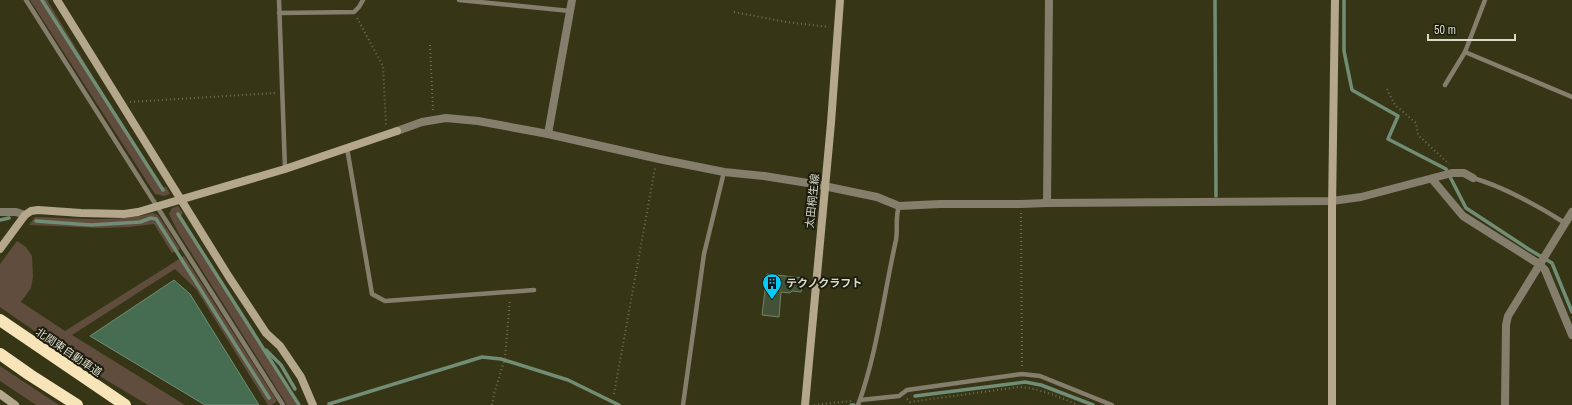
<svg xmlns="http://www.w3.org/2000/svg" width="1572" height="405" font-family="'Archivo Narrow','Noto Sans JP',sans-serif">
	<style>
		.green { fill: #604d3d }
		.water { fill: #466c52; stroke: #728d75 }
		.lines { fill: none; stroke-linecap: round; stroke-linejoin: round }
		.stream { stroke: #728d75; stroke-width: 3.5 }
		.building { fill: #435236; stroke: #728365 }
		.path { stroke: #6f7055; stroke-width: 2; stroke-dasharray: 1 3; stroke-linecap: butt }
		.lane { stroke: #867e6d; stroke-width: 4.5 }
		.street { stroke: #867e6d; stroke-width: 8 }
		.secondary { stroke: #b4a78c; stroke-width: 8 }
		.highway { stroke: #f8e4b9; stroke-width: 12 }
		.labels { text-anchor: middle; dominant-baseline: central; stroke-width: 4; stroke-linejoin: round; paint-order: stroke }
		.street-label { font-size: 11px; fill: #d8d9c7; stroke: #1d1d0f }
		.poi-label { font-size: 11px; font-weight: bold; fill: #d8d9c7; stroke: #1d1d0f; text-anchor: start }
	</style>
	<rect width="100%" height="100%" fill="#363617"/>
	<g class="green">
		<polygon points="30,0 47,0 160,188 166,187 170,194 164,196 155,194"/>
		<polygon points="178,206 183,213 179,218 297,405 287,405 178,232 169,214 172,208"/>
		<path d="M153,213l5,2 22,34 -8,4 -18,-29 -25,3 -28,1 -72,-3 6,-8c40,1 79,6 118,-4z"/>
		<polygon points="17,241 26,247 32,256 33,277 31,288 21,302 65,331 184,256 277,401 272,405 268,405 196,289 175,269 72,335 185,405 148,405 98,375 0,307 0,264"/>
		<polygon points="0,366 59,405 36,405 0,381"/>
	</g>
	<polygon class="water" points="174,280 190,294 259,405 205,405 90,336"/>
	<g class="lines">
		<g class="stream">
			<polyline points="42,0 163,190"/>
			<polyline points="1215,0 1216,196"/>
			<polyline points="1344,0 1344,51 1352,90 1398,116 1388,139 1446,169 1466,208 1530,250 1552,263 1572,312"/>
			<polyline points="178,214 299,405"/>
			<polyline points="0,220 9,218"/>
			<polyline points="36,221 91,225 140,222 151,218 156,219 269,398"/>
			<polyline points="266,350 281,365 295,389"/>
			<polyline points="915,396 1025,382 1041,385 1093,405"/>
			<polyline points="329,404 482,357 501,359 568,380 619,405"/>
			<polyline points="851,405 854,405"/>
		</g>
	</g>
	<polygon class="building" points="767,274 803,278 801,292 792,291 790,293 781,292 779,317 762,315"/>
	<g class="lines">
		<g class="path">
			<polyline points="734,12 786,22 829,27"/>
			<polyline points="357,18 383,66 386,125"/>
			<polyline points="430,45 433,110"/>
			<polyline points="1387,89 1395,105 1416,123 1418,135 1449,164"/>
			<polyline points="130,102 276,93"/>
			<polyline points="1021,213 1022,366"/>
			<polyline points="614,394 655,168"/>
			<path d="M907,399l3,3 109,-15c21,1 40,10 59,18"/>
			<polyline points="492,405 494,394 505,358 510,299"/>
			<polyline points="814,405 851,401"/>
		</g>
		<g class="lane">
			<polyline points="26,0 283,405"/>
			<polyline points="279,0 285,169"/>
			<polyline points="459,0 570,11"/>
			<polyline points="279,13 354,12 359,7 363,0"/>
			<polyline points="1465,52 1572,97"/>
			<polyline points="1445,85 1465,52 1485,0"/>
			<polyline points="347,148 372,294 385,301 534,290"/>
			<path d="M1473,178c29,8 67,29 92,45"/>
			<polyline points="860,400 899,396 907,390 1022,374 1040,376 1112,405"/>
			<polyline points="683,405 704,254 724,172"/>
			<path d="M858,405c19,-51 26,-112 38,-165 2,-11 -1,-23 3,-34"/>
		</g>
		<g class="street">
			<polyline points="397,131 422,122 446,118 478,121 548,134 659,159 724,172 764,176 814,184 877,197 899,206 940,204 1021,204 1047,203 1332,201 1361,197 1452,173 1464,173 1473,178"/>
			<polyline points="548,134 572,0"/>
			<polyline points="1432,179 1463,216 1539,264 1545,270 1572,335"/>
			<polyline points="1047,203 1049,0"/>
			<polyline points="0,212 16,212 25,215"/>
			<polyline points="1505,405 1506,325 1508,316 1572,212"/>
		</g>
		<g class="secondary">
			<polyline points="57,0 229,277 266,333 280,346 301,377 313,405"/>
			<polyline points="0,249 25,215 31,211 38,210 81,213 124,214 138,212 285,169 397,131"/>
			<polyline points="0,394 15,405"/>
			<polyline points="805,405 831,123 840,0"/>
			<polyline points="1332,405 1332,209 1335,0"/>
		</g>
		<g class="highway">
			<polyline points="0,320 125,405"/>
			<polyline points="0,354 30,375 77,405"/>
		</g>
	</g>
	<defs>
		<g id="building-pin" transform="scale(1)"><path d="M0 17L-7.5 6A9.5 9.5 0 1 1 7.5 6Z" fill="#06cbf9" stroke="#1d1d0f"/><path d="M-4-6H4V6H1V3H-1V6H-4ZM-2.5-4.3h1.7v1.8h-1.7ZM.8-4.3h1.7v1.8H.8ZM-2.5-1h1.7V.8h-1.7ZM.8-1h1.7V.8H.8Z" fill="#111"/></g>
	</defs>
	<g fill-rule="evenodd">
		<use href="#building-pin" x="772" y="283"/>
	</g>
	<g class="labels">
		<g class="street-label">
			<text transform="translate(812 201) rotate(-84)">太田桐生線</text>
			<text transform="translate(69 352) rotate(34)">北関東自動車道</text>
		</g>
		<g class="poi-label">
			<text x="786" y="283">テクノクラフト</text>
		</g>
	</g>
	<path d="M1428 34v6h87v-6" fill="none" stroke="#d8d9c7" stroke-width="2"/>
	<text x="1434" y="34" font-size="12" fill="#d8d9c7" stroke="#1d1d0f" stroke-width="3" paint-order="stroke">50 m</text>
</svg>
